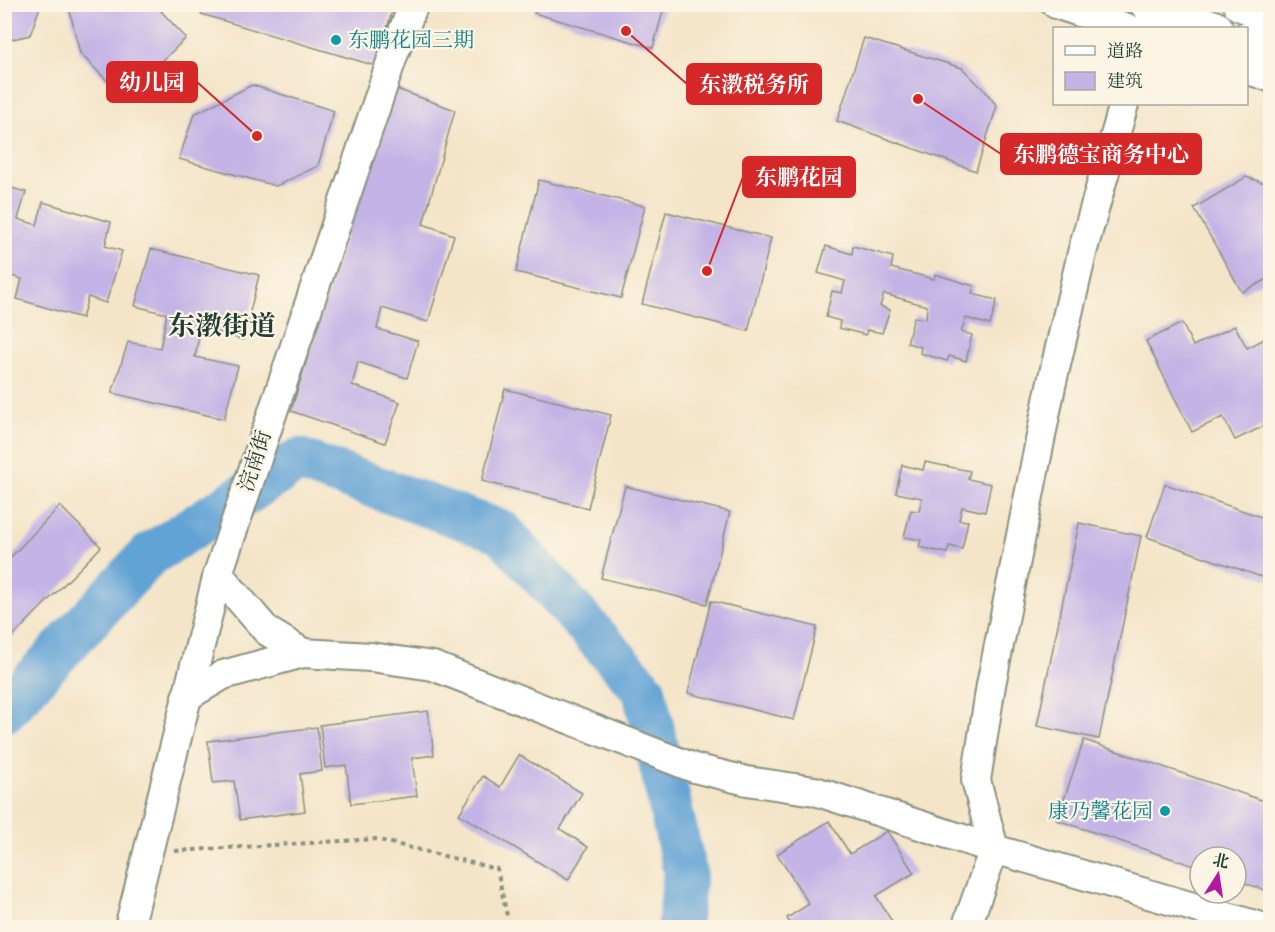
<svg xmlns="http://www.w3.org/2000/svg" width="1275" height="932" font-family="Cardo,'Noto Serif SC',serif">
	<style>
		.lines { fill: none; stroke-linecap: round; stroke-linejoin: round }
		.river { stroke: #62a3d5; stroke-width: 44 }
		.building { fill: #c3b3e6 }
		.minor-casing { stroke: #8a917e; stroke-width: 32 }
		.secondary-casing { stroke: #8a917e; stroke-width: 36 }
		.path { stroke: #8a917e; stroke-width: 4; stroke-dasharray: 4.5 4.5; stroke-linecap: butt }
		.minor { stroke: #fff; stroke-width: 28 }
		.secondary { stroke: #fff; stroke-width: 33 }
		.culture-dot { fill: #0f9aa8; stroke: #fcf5e5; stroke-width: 2 }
		.labels { text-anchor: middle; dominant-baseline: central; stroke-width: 4.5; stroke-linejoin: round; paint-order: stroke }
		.culture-label { font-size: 21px; fill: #0d838f; stroke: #fcf5e5; text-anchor: start }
		.street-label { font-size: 21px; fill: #1f3d34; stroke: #fcf5e5 }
		.district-label { font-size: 27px; font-weight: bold; fill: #1f3d34; stroke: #fcf5e5 }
		.leader { fill: none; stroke: #d62828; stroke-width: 2 }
		.callout-dot { fill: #d62828; stroke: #fcf5e5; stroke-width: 2 }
		.callout { fill: #d62828; stroke: #d62828; stroke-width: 2 }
		.callout-label { font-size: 22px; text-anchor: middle; font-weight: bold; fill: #fff }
	</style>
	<rect width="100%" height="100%" fill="#fcf5e5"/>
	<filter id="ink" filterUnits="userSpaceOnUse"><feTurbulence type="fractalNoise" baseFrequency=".0167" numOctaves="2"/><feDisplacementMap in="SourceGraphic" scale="12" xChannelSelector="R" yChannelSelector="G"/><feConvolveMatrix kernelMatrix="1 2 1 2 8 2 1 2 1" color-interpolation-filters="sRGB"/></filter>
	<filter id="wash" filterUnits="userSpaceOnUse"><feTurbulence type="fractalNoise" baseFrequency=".008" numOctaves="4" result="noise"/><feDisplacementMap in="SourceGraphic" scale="24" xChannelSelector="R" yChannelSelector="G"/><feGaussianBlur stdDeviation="1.35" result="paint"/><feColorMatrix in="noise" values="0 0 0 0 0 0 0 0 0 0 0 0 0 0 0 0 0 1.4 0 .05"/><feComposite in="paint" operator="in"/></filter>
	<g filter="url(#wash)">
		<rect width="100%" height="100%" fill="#f4e5c9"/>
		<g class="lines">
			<polyline class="river" points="4,711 148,556 299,460 502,532 644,690 685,872 679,928"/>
		</g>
		<g id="blocks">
			<g class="building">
				<polygon points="4,4 41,4 30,35 4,41"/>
				<polygon points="68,4 167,4 161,11 186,38 124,98 80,53"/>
				<polygon points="204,4 394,4 376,66 201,14"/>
				<polygon points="537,4 665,4 653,48 534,13"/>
				<polygon points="864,38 962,68 986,92 997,106 976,171 837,121"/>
				<polygon points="252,85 334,111 318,166 276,186 179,159 194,114"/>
				<polygon points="391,87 455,110 423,224 454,235 428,322 382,308 377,329 418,341 407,378 358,362 352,385 400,402 385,443 291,411"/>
				<polygon points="1246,177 1270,185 1270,278 1242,292 1194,208"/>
				<polygon points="539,180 645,206 621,298 516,272"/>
				<polygon points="4,186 26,192 18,219 37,225 43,202 111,222 105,246 122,251 106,303 88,297 82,318 17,299 22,279 4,274"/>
				<polygon points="666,212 771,238 748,331 642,304"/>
				<polygon points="826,246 852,254 853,246 893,257 891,268 934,279 935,274 974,286 972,294 997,300 990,325 966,318 961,332 972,335 966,361 949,356 947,361 920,353 921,347 907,343 914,317 926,319 927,306 884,294 880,306 890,310 882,333 867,330 866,335 839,328 840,321 826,317 832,291 842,293 845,281 818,273"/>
				<polygon points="151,249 259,275 243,340 201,326 195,357 238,366 224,419 112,393 128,342 160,348 167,314 135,306"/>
				<polygon points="1182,323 1193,346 1235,326 1247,348 1270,336 1270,423 1235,440 1223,417 1192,432 1146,341"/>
				<polygon points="505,389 611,415 588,508 482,481"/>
				<polygon points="925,462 970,471 968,479 991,484 985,512 962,507 959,520 968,521 962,549 949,546 947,553 919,547 921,540 904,537 911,510 919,511 922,498 896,493 902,465 923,470"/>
				<polygon points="1165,484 1270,520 1270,580 1147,537"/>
				<polygon points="625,486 730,512 707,604 601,578"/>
				<polygon points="60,506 101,547 5,644 5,563"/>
				<polygon points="1079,523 1141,536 1099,739 1037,726"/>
				<polygon points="711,601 817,627 794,720 688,693"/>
				<polygon points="428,711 434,755 412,758 417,796 351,804 346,765 325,768 320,725"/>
				<polygon points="317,727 322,771 300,774 305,811 240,820 234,781 213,783 208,741"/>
				<polygon points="1084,740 1270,803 1270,892 1236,880 1236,857 1200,857 1200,868 1057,820"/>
				<polygon points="519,755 582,793 560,829 588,847 568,880 459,814 483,776 500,787"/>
				<polygon points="829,821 850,854 887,831 914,873 876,896 896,928 793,928 787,918 809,904 777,854"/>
			</g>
		</g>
	</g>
	<g filter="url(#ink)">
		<use href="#blocks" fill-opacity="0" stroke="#8a917e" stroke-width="1.5"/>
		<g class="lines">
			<g class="minor-casing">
				<g id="minor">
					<polyline points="1056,4 1127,28"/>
					<polyline points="1147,28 1156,4"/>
					<polyline points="1246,69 1270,77"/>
					<polyline points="218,574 267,631 303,653"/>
					<polyline points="186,697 223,675 303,653 371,657 433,666 694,768 747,781 815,791 994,849 1265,928"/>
					<polyline points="129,928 218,574 394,53 414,4"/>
					<polyline points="966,928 994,849 976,780 991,685 1051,386 1083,249 1124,104"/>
				</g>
			</g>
			<g class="secondary-casing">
				<g id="secondary">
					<polyline points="1147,4 1216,28"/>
					<polyline points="1240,4 1270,15"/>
					<polyline points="1246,39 1270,48"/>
				</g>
			</g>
			<polyline class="path" points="175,851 375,839 497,869 509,925 507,928"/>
			<use href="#minor" class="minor"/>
			<use href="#secondary" class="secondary"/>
		</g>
	</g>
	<g class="culture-dot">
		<circle cx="336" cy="40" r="6"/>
		<circle cx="1165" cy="811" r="6"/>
	</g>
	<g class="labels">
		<g class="culture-label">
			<text x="348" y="40">东鹏花园三期</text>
			<text x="1153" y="811" text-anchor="end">康乃馨花园</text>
		</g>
		<g class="street-label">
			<text transform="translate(255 461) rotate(-72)">浣南街</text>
		</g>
		<g class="district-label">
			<text x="222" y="326">东漖街道</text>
		</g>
	</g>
	<path class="leader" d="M257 136L197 82M626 31L687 84M918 99L1001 154M707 271L743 177"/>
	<g class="callout-dot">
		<circle cx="257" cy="136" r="6"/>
		<circle cx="626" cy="31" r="6"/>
		<circle cx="918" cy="99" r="6"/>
		<circle cx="707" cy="271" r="6"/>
	</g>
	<g class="callout">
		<rect x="107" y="62" width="90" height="40" rx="6"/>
		<rect x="687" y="64" width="134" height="40" rx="6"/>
		<rect x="1001" y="134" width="200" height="40" rx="6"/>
		<rect x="743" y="157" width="112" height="40" rx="6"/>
	</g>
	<g class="callout-label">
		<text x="152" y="90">幼儿园</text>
		<text x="754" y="92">东漖税务所</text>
		<text x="1101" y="162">东鹏德宝商务中心</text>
		<text x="799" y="185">东鹏花园</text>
	</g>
	<rect width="1275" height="932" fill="none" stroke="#fcf5e5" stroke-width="24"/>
	<rect x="1053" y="27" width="195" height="78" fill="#fcf5e5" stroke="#a4ab9e" stroke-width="1.5"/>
	<rect x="1065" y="46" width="30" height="9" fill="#ffffff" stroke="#a4ab9e" stroke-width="1.5"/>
	<text x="1107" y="57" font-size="18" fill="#1f3d34">道路</text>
	<rect x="1065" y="72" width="30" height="18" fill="#c3b3e6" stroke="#a4ab9e" stroke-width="1.5"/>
	<text x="1107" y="87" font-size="18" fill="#1f3d34">建筑</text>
	<g transform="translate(1218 875) rotate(12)"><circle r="28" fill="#fcf5e5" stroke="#a4ab9e" stroke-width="1.5"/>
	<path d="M0-4.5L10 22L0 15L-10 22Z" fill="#b5179e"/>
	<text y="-9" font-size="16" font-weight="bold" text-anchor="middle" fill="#1f3d34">北</text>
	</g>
</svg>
